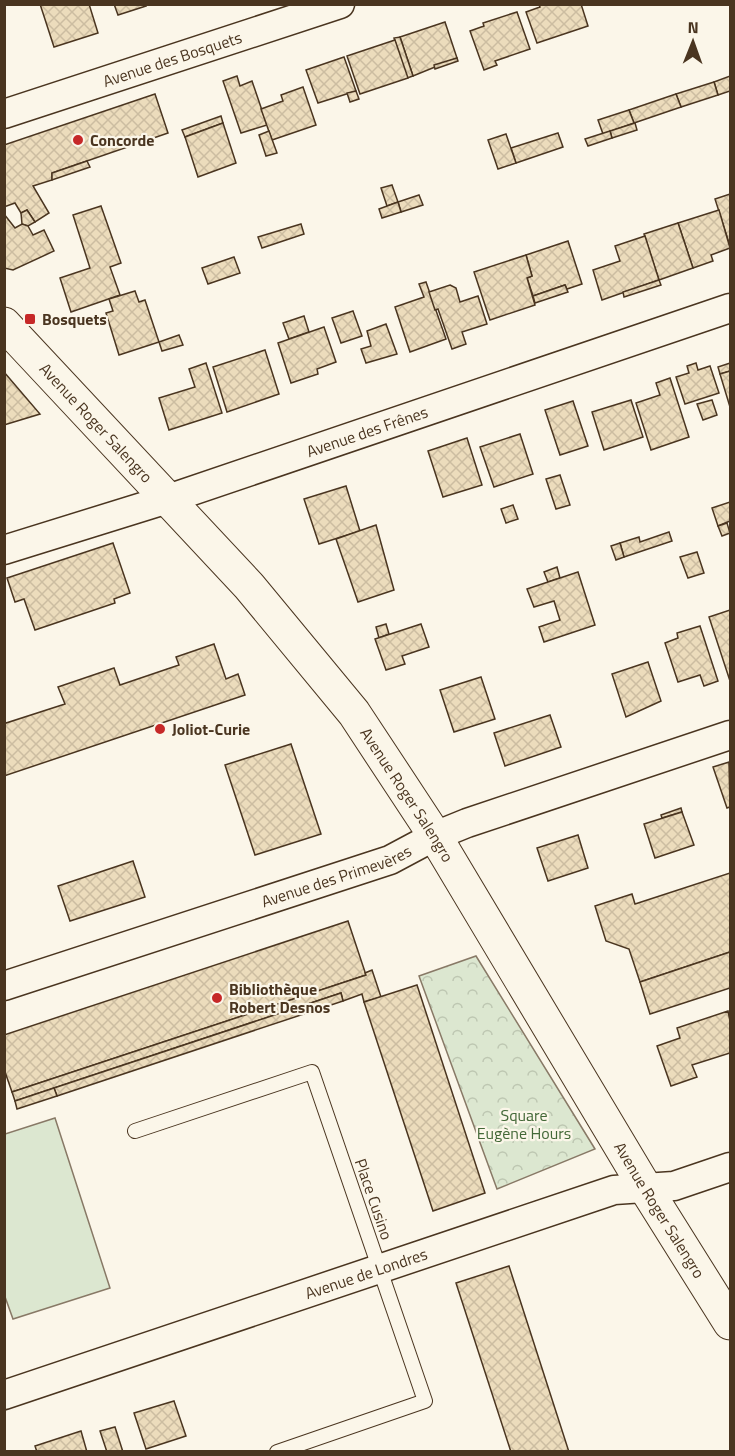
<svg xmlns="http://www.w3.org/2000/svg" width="735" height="1456" font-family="'Titillium Web',sans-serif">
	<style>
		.park { fill: url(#park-crowns); stroke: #887966; stroke-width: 1.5 }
		.garden { fill: #dce7d0; stroke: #887966; stroke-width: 1.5 }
		.building { fill: url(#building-cross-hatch); stroke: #4a3520; stroke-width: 1.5 }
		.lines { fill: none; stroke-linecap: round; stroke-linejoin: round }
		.service-casing { stroke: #4a3520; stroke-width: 16 }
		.minor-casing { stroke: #4a3520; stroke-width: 31 }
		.tertiary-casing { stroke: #4a3520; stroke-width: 35 }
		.service { stroke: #fbf6e9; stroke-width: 14 }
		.minor { stroke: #fbf6e9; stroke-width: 28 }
		.tertiary { stroke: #fbf6e9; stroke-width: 33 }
		.poi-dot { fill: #c62828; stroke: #fbf6e9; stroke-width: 2 }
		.labels { text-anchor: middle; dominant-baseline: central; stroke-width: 4.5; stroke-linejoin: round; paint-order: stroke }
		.street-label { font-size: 16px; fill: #4a3520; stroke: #fbf6e9 }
		.poi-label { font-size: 16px; font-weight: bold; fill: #4a3520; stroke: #fbf6e9; text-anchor: start }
		.park-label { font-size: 16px; fill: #436837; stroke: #fbf6e9 }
	</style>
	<defs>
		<pattern id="park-crowns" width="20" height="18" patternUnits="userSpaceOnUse" patternTransform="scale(1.5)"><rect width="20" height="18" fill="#dce7d0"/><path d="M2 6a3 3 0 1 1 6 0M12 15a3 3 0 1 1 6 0" fill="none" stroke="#bec7b2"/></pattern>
		<pattern id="building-cross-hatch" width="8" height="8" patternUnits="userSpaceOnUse" patternTransform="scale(1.5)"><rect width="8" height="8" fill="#ecdcbc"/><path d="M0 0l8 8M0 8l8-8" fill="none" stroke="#ccbda1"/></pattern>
	</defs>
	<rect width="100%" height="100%" fill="#fbf6e9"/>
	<polygon class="park" points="476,956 595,1149 497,1189 419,976"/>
	<polygon class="garden" points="55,1118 110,1288 13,1319 4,1294 5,1134"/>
	<g class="building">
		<polygon points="40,4 89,4 98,33 54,47"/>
		<polygon points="114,4 145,4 146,6 118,15"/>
		<polygon points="539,4 581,4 588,26 537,43 526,12 540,7"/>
		<polygon points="517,12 530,49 495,61 497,65 484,70 470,31 484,26 483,23"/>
		<polygon points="445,22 457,58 413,76 400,37"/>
		<polygon points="400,37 413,76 407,78 394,38"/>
		<polygon points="395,40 408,78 360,94 347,56"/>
		<polygon points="344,57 356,91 318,103 306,70"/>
		<polygon points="457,58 458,61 435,69 434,65"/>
		<polygon points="237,76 240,86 252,81 267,125 241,133 223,81"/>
		<polygon points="730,76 730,91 718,95 714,82"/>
		<polygon points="714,82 718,95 681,107 676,94"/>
		<polygon points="303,87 316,125 272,140 261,109 283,101 281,95"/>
		<polygon points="356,91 359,99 350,102 347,93"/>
		<polygon points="155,94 168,133 52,173 52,180 33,186 49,213 35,222 27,210 21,213 15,203 4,207 4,145"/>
		<polygon points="676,94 681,107 634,123 629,110"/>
		<polygon points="629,110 634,123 603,134 598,120"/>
		<polygon points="221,116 223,123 185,137 182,130"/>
		<polygon points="223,123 236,163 198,177 185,137"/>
		<polygon points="635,123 637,130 612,138 610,131"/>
		<polygon points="269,131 277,153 266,156 259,135"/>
		<polygon points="610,131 612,138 588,146 585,139"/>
		<polygon points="558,133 563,147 516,163 511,148"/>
		<polygon points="506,134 516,163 498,169 488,140"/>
		<polygon points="87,161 90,167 52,180 52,173"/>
		<polygon points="392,185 398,202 387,206 381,188"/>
		<polygon points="730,194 730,246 715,199"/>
		<polygon points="419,195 423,205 401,212 398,202"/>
		<polygon points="398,202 401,212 382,218 379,209"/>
		<polygon points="101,206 121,263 110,267 120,295 71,312 60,278 90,268 73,215"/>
		<polygon points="27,210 35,222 28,226 22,224 21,213"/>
		<polygon points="719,210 730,248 711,255 713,261 693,268 678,223"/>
		<polygon points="4,214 15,228 22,224 28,226 33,235 44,230 54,251 13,270 4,268"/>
		<polygon points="678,223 693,268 659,280 644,234"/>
		<polygon points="301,224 304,234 262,248 258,237"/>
		<polygon points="645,236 659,280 602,300 593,270 620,261 615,246"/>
		<polygon points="568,241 582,284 567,289 565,285 533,296 527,278 532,276 526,255"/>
		<polygon points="526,255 532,276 527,278 535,305 490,320 474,272"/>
		<polygon points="234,257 240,273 208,284 202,268"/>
		<polygon points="659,280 661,285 624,297 623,292"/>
		<polygon points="426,282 446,339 410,352 395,307 424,297 419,284"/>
		<polygon points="450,285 456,288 460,302 478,296 487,324 462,332 466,344 452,349 438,309 435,310 429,292"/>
		<polygon points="565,285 568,292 535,303 533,296"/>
		<polygon points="135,291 139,302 145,300 159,342 119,355 106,313 113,311 109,299"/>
		<polygon points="353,311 362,336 341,343 332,318"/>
		<polygon points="304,316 309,332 289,339 283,323"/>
		<polygon points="386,324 397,354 366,363 361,349 371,346 367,331"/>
		<polygon points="324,327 336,362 317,369 318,374 291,383 278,343"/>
		<polygon points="179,335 183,345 162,351 159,342"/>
		<polygon points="265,350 279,394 227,412 213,367"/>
		<polygon points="206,363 222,413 169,430 159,398 195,387 189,369"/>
		<polygon points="696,363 698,370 710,366 719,393 685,404 676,377 689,373 687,366"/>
		<polygon points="730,363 730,371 720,374 718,367"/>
		<polygon points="730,371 730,407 720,374"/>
		<polygon points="4,372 40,414 4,425"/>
		<polygon points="670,378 689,437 651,450 636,403 660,395 656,383"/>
		<polygon points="631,400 643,437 604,450 592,412"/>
		<polygon points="712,400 717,415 703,420 697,404"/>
		<polygon points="573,401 588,446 560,455 545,410"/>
		<polygon points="520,434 533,474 494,487 480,447"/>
		<polygon points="467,438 482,485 443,497 428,451"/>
		<polygon points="560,475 570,505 556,509 546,479"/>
		<polygon points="346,486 360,531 319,544 304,499"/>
		<polygon points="730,502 730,521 718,526 712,508"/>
		<polygon points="513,505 518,519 506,523 501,509"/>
		<polygon points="727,523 730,533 722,536 718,526"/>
		<polygon points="376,525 394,590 358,602 336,539"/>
		<polygon points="669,532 672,541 624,557 620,543 639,537 640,542"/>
		<polygon points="113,543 130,593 114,599 115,603 35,630 24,599 15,602 7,578"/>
		<polygon points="620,543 624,557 616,560 611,546"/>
		<polygon points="697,552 704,573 688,578 680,557"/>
		<polygon points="557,567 560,578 548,582 544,572"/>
		<polygon points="578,572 595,625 544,642 539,627 560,620 554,601 534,607 527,589"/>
		<polygon points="730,610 730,681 709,617"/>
		<polygon points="386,624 389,634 379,638 376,627"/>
		<polygon points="421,624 429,647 402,656 405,664 386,670 375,639"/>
		<polygon points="700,626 718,681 704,686 700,675 678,682 665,643 678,638 677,633"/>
		<polygon points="214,644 226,679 238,674 245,695 4,776 4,720 6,723 65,704 58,687 114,668 120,685 179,665 176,657"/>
		<polygon points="648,662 661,701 626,717 612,674"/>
		<polygon points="481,677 495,719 454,732 440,690"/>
		<polygon points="550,715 561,747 505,766 494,733"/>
		<polygon points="291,744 321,834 255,855 225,765"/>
		<polygon points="729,762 730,807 727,808 713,767"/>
		<polygon points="681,808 682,812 662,818 661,815"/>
		<polygon points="682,812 694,845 655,858 644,824"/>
		<polygon points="578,835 588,868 548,881 537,848"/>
		<polygon points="133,861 145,897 70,921 58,886"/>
		<polygon points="730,873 730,952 640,982 629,949 606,941 595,906 632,894 635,904"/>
		<polygon points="348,921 366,975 12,1092 4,1069 4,1035"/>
		<polygon points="730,952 730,988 650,1014 640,982"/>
		<polygon points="372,970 381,997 364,1002 362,994 343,1001 341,993 15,1101 12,1092 366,975 365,973"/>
		<polygon points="417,985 485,1193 433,1211 364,1002"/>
		<polygon points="341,993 343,1001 57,1096 54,1088"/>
		<polygon points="728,1011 730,1021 730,1053 692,1065 697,1077 671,1086 657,1046 680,1038 677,1028"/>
		<polygon points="54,1088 57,1096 17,1109 15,1101"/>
		<polygon points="509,1266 569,1452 511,1452 456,1283"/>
		<polygon points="174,1401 186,1436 146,1449 134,1413"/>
		<polygon points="115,1427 123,1452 107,1452 100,1431"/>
		<polygon points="81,1431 87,1452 37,1452 35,1446"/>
	</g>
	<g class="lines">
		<g class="service-casing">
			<polyline id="service" points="135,1131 312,1072 425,1401 277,1452"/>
		</g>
		<g class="minor-casing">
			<g id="minor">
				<path id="s1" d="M4,114l336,-110"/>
				<path id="s2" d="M4,550l164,-51 562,-191"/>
				<path id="s3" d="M4,986l386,-126 45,-24 32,-13 263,-88"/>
				<path id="s4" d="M4,1395l610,-205 60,-4 56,-19"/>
			</g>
		</g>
		<g class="tertiary-casing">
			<g id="tertiary">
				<path id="s5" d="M4,324l245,262 105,127 81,123 211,353 84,134"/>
			</g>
		</g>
		<use href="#service" class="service"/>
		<use href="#minor" class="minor"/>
		<use href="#tertiary" class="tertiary"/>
	</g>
	<g class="poi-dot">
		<circle cx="78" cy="140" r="6"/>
		<rect x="24" y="313" width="12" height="12" rx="3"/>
		<circle cx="160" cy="729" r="6"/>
		<circle cx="217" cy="998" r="6"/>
	</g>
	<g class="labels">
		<g class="street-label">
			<text stroke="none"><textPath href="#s1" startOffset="177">Avenue des Bosquets</textPath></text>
			<text stroke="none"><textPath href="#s5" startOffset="135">Avenue Roger Salengro</textPath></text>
			<text stroke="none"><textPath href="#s2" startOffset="382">Avenue des Frênes</textPath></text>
			<text stroke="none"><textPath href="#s5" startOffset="621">Avenue Roger Salengro</textPath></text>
			<text stroke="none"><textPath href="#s3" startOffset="350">Avenue des Primevères</textPath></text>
			<text transform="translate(374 1199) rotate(71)">Place Cusino</text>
			<text stroke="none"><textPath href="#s5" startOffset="1107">Avenue Roger Salengro</textPath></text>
			<text stroke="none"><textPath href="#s4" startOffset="382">Avenue de Londres</textPath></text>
		</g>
		<g class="poi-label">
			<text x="90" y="140">Concorde</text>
			<text x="42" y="319">Bosquets</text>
			<text x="172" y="729">Joliot-Curie</text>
			<text x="229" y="989">Bibliothèque<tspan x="229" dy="18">Robert Desnos</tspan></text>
		</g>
		<g class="park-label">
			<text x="524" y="1115">Square<tspan x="524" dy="18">Eugène Hours</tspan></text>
		</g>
	</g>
	<rect width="735" height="1456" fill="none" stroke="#4a3520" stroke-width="12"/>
	<g transform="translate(693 42) rotate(1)" stroke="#fbf6e9" stroke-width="4.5" paint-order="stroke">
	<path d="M0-4.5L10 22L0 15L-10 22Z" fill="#4a3520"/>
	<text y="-9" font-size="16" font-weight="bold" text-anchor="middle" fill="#4a3520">N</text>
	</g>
</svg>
